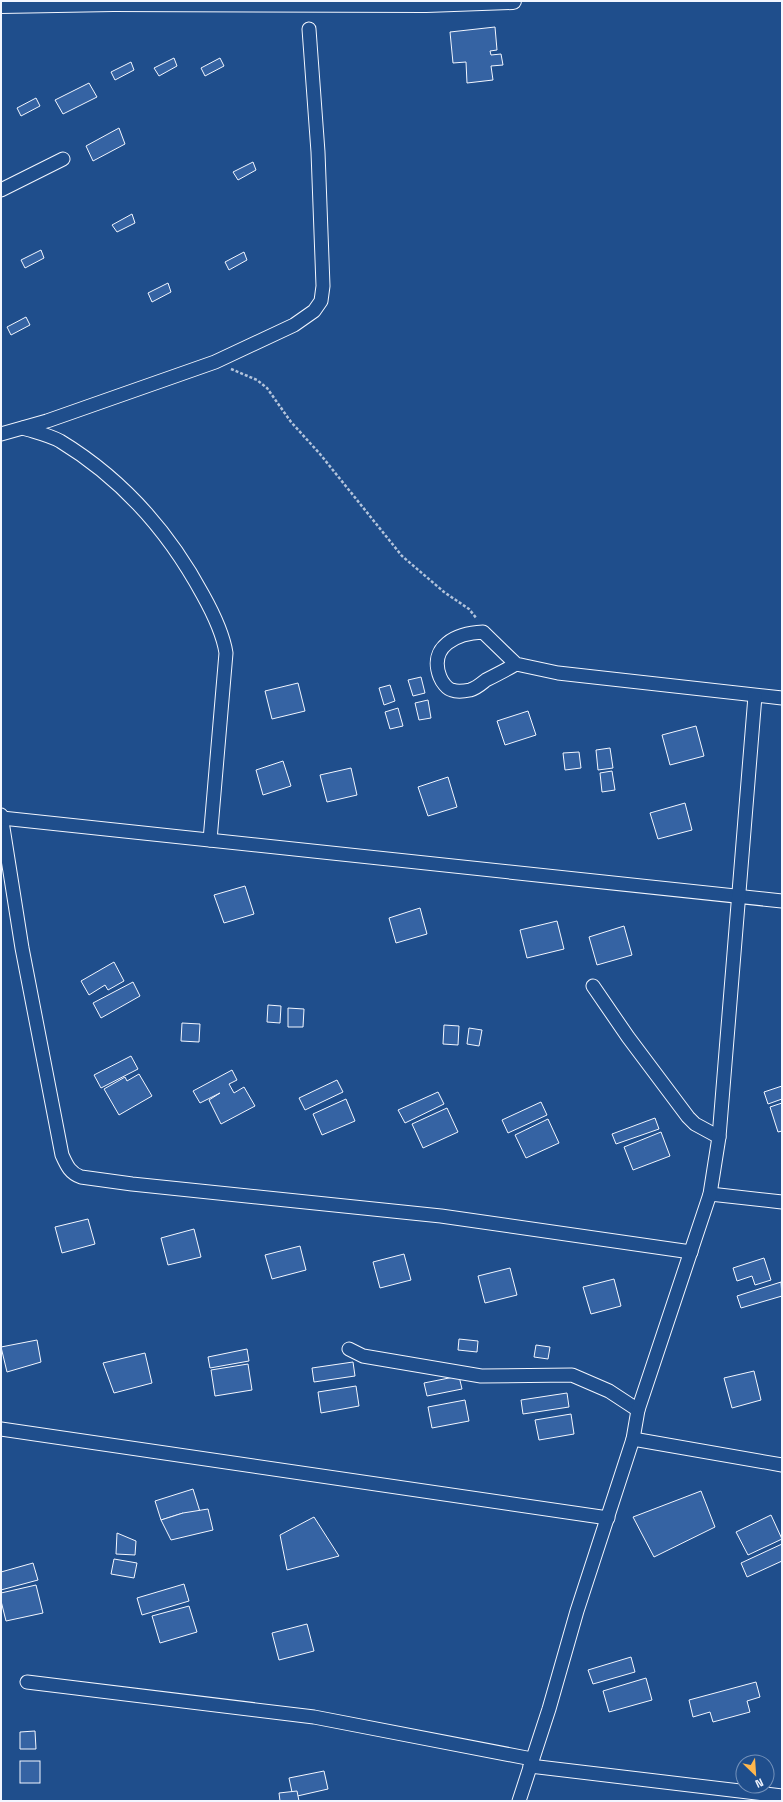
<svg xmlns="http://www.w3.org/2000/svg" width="783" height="1802" font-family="'Space Grotesk',sans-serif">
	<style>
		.building { fill: #3563a3; stroke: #f2f6ff }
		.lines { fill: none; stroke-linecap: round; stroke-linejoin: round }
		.minor-casing { stroke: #f2f6ff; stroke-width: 15 }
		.tertiary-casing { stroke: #f2f6ff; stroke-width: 18 }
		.path { stroke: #b3c4dc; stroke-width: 2.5; stroke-dasharray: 3 2; stroke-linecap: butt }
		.minor { stroke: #1f4e8c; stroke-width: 13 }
		.tertiary { stroke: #1f4e8c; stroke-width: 16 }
	</style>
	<rect width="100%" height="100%" fill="#1f4e8c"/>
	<g class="building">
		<polygon points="495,27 497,50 490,51 491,55 501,54 503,65 491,66 493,80 467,83 466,62 453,63 450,32"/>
		<polygon points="174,58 177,66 159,76 154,68"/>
		<polygon points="220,58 224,66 205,76 201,68"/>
		<polygon points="131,62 134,70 115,80 111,72"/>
		<polygon points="89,83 97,97 63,114 55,100"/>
		<polygon points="36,98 40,106 21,116 17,108"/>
		<polygon points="119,128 125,144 93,161 86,146"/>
		<polygon points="253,162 256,170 238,180 233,172"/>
		<polygon points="132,214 135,223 117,232 112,225"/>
		<polygon points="41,250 44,258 25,268 21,260"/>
		<polygon points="244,252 247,260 229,270 225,262"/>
		<polygon points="168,283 171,292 152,302 148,293"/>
		<polygon points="26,317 30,325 11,335 7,327"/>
		<polygon points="421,677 425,693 413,696 408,680"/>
		<polygon points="298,683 305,711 272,719 265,691"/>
		<polygon points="390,685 395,701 384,705 379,688"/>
		<polygon points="428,700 431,718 419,720 415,703"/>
		<polygon points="398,708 403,726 390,729 385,712"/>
		<polygon points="528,711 536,735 505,745 497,721"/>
		<polygon points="696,726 704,756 670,765 662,735"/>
		<polygon points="610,748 613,768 598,770 596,750"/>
		<polygon points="579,752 581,768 565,770 563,753"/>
		<polygon points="283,761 291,786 263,795 256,770"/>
		<polygon points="351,768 357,795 327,802 320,775"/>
		<polygon points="612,771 615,790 602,792 600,773"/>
		<polygon points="448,777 457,807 428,816 418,787"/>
		<polygon points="685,803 692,830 658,839 650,813"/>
		<polygon points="245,886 254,914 224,923 214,895"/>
		<polygon points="420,908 427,934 396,943 389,918"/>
		<polygon points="557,921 564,949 527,958 520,930"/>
		<polygon points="624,926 632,955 597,965 589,937"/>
		<polygon points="114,962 124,981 108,990 105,985 89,995 81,981"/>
		<polygon points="133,982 140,996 101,1018 93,1003"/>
		<polygon points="268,1005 281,1006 280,1023 267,1022"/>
		<polygon points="288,1008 304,1009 303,1027 288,1027"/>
		<polygon points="182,1023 200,1024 199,1042 181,1041"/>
		<polygon points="444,1025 459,1026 458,1045 443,1044"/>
		<polygon points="469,1028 482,1030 479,1046 467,1044"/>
		<polygon points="131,1056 138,1069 101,1088 94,1075"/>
		<polygon points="232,1070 237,1080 229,1084 234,1093 244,1087 255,1106 221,1124 209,1100 220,1093 200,1103 193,1091"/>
		<polygon points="139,1074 152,1096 119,1115 104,1089 125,1077 127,1081"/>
		<polygon points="337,1080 343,1092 305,1110 299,1098"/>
		<polygon points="782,1086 782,1099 768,1104 764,1092"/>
		<polygon points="438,1092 444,1104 405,1123 398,1110"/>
		<polygon points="346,1099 355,1121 322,1135 313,1114"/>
		<polygon points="541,1102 547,1115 508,1133 502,1120"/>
		<polygon points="782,1103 782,1131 778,1132 770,1107"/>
		<polygon points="447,1108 458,1132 423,1148 412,1124"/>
		<polygon points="655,1118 659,1129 616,1144 612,1134"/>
		<polygon points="548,1119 559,1143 526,1158 515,1135"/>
		<polygon points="661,1132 670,1156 633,1170 624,1147"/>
		<polygon points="88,1219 95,1244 62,1253 55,1227"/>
		<polygon points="194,1229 201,1257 168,1265 161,1238"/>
		<polygon points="300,1246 306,1270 272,1279 265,1255"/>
		<polygon points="404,1254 411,1280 380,1288 373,1262"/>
		<polygon points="764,1258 771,1280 755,1285 752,1276 737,1281 733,1268"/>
		<polygon points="510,1268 517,1295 485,1303 478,1276"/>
		<polygon points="614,1279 621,1306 591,1314 583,1287"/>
		<polygon points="781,1282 782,1296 741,1308 737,1296"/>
		<polygon points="459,1339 478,1341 477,1352 458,1350"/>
		<polygon points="37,1340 41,1362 7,1372 1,1347"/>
		<polygon points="536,1345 550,1347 548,1359 534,1357"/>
		<polygon points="247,1349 249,1361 210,1368 208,1357"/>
		<polygon points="145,1353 152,1383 114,1393 103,1363"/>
		<polygon points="353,1362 355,1376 314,1382 312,1368"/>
		<polygon points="248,1364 252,1390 215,1396 211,1370"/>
		<polygon points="754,1371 761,1400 732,1408 724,1378"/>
		<polygon points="459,1376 462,1389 427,1396 424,1383"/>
		<polygon points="356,1386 359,1406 321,1413 318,1392"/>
		<polygon points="567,1393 569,1407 523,1414 521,1400"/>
		<polygon points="465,1400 469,1421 432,1428 428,1407"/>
		<polygon points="571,1414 574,1434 539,1440 535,1420"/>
		<polygon points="193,1489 201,1515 186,1520 183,1513 161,1520 155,1501"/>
		<polygon points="701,1491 715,1527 654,1557 633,1517"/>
		<polygon points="208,1509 213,1530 171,1540 161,1520 183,1513"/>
		<polygon points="771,1515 782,1539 748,1555 736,1532"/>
		<polygon points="314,1517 339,1556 287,1570 280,1535"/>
		<polygon points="117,1533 136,1541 135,1555 116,1554"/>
		<polygon points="782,1544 782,1561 747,1577 741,1563"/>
		<polygon points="114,1559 137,1563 134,1578 111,1574"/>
		<polygon points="33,1563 38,1580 1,1590 1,1572"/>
		<polygon points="184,1584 189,1601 142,1615 137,1598"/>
		<polygon points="36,1585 43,1613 6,1621 1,1601 1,1593"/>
		<polygon points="189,1606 197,1632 160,1643 152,1616"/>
		<polygon points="307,1624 314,1651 279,1660 272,1633"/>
		<polygon points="631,1657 635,1672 593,1684 588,1670"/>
		<polygon points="646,1678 652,1700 609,1712 603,1691"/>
		<polygon points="756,1682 760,1697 747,1701 750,1712 713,1722 710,1712 693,1717 689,1700"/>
		<polygon points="35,1731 36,1749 20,1749 20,1732"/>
		<rect x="20" y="1761" width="20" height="22"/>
		<polygon points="324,1771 328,1789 293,1797 289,1778"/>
		<polygon points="297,1791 299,1801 280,1801 279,1793"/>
	</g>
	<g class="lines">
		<g class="minor-casing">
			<g id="minor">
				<polyline points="1,190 63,159"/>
				<path d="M23,428c12,4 26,7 37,13 61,37 109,91 143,154 10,18 20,38 23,58l-16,187"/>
				<polyline points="1,434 47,421 215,362 294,325 314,311 321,301 323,286 318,152 309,29"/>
				<path d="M516,664c-10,6 -20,11 -30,16 -5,4 -9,8 -16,10 -5,1 -13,2 -18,0 -5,-1 -10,-8 -12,-13 -12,-31 17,-44 43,-45l33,32 42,9 224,25"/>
				<path d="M1,815l21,133 40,207c5,11 8,18 19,22l51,7 309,32 250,36"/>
				<polyline points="2,818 782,901"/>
				<polyline points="593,986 628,1037 688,1117 695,1124 719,1137"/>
				<polyline points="710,1194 782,1202"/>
				<polyline points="349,1349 363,1356 481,1376 572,1375 609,1391 638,1410"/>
				<polyline points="1,1429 608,1518"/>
				<polyline points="633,1439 782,1465"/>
				<polyline points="27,1682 314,1717 532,1759"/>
				<polyline points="530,1766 782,1796"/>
				<polyline points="519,1801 549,1709 577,1611 633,1439 638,1410 710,1194 719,1137 755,696"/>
			</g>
		</g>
		<g class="tertiary-casing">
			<polyline id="tertiary" points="1,5 113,3 426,4 513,1"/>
		</g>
		<polyline class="path" points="231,369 257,380 267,388 291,422 320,454 402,556 444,592 469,609 477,619"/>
		<use href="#minor" class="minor"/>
		<use href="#tertiary" class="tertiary"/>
	</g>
	<rect width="783" height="1802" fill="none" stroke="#f2f6ff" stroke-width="4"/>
	<g transform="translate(755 1774) rotate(155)"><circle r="19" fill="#1f4e8c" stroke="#7391ba"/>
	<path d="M0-3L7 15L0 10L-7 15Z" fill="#ffb74d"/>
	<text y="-6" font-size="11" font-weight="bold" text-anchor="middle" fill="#f2f6ff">N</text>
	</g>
</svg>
